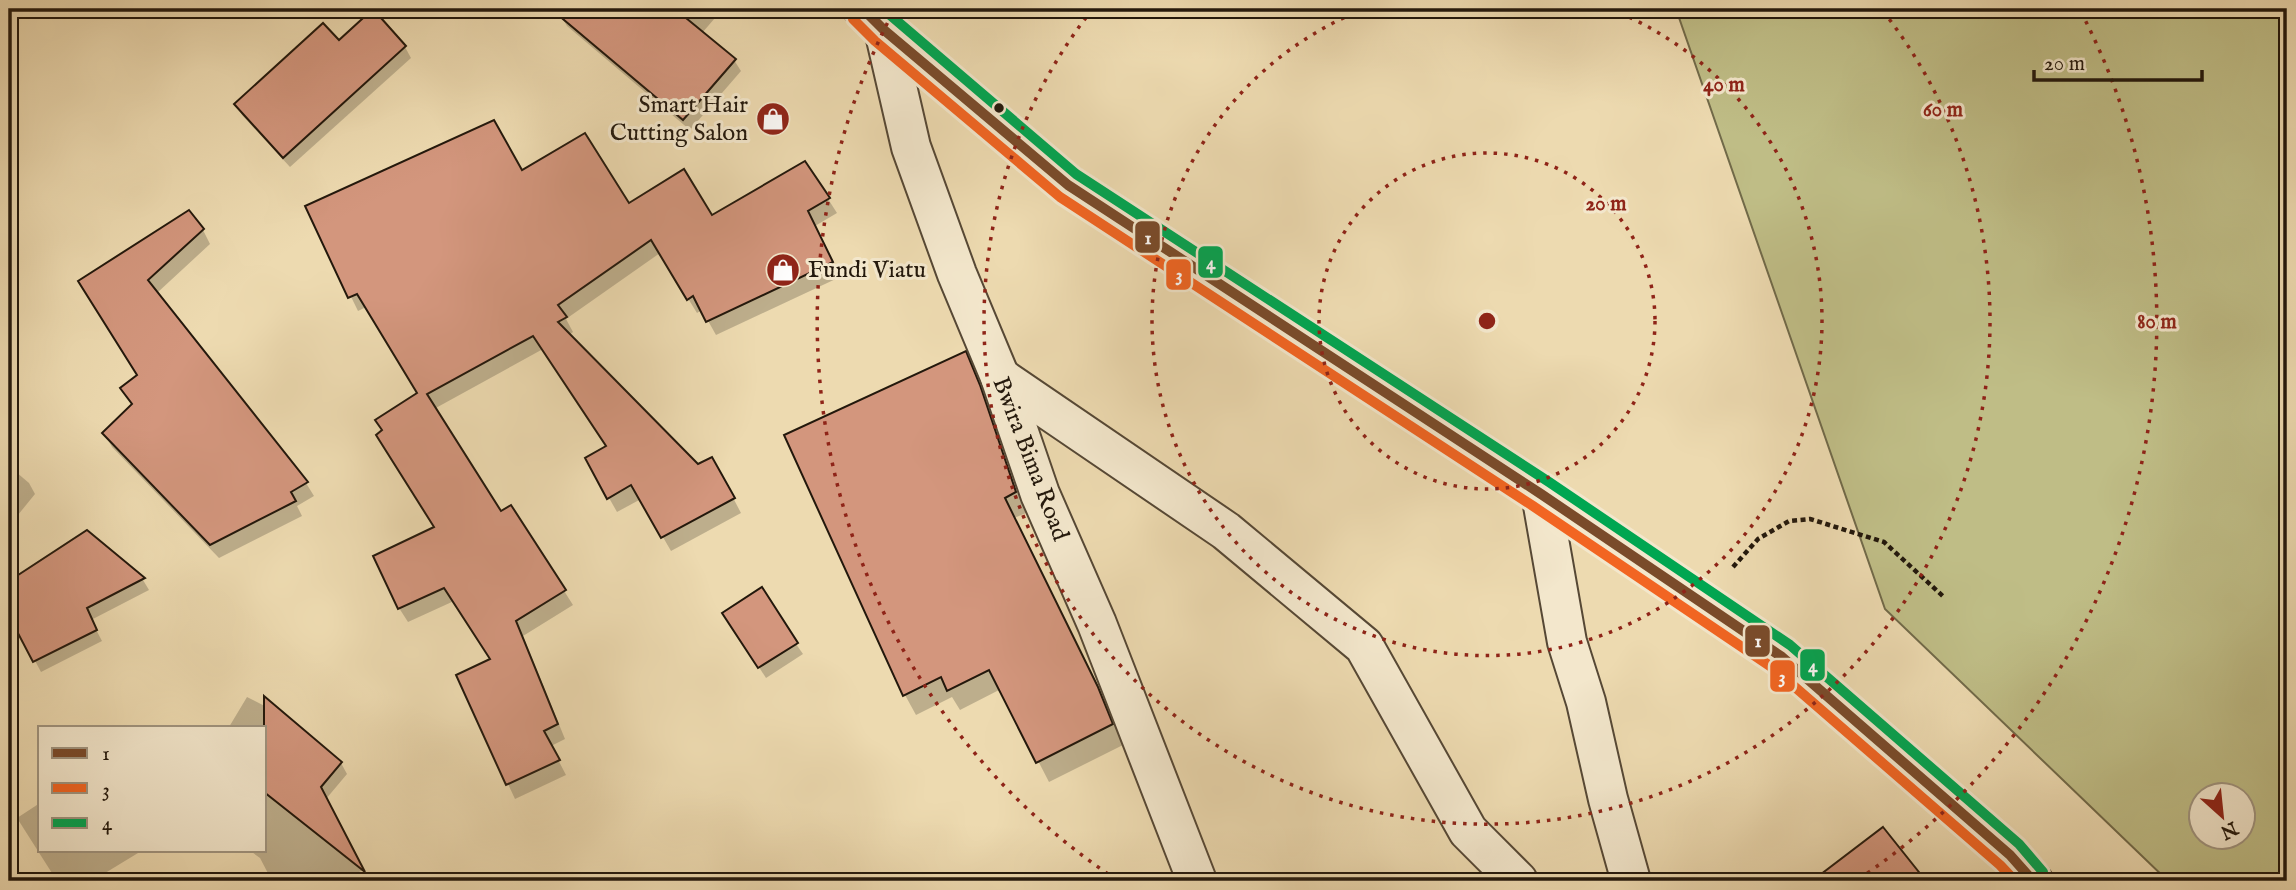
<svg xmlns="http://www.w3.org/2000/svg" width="2296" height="890" font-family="'IM FELL English',serif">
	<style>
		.green { fill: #bfbd86; stroke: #716a49; stroke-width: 2; fill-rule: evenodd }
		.shadow { fill: #0003 }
		.building { fill: #d3967d; stroke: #23180c; stroke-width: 2 }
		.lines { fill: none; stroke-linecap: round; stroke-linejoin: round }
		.minor-casing { stroke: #564835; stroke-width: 42 }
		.major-casing { stroke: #23180c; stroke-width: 42 }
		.path { stroke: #23180c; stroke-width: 4.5; stroke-dasharray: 5 3.5; stroke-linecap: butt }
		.minor { stroke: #f3e7cc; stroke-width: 38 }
		.major { stroke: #e6bd78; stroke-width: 38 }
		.bus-1-casing { stroke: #f3e7cc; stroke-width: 16 }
		.bus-2-casing { stroke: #f3e7cc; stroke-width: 16 }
		.bus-3-casing { stroke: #f3e7cc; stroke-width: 16 }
		.bus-1 { stroke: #7a4b2a; stroke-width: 10 }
		.bus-2 { stroke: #f26522; stroke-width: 10 }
		.bus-3 { stroke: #00a651; stroke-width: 10 }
		.ring { fill: none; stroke: #8f2418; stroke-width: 3.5; stroke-dasharray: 3.5 7 }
		.bus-dot { fill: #23180c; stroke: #f3e7cc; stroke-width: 2.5 }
		.labels { text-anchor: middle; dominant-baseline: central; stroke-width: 6; stroke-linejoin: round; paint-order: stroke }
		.poi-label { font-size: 24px; fill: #23180c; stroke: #f3e7cc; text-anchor: end }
		.street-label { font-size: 24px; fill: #23180c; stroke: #f3e7cc }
		.centre { fill: #8f2418; stroke: #f3e7cc; stroke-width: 3.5 }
		.ring-label { font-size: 21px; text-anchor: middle; font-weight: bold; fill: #8f2418; stroke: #f3e7cc; stroke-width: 6; stroke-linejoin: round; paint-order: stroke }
		.line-badge { stroke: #f3e7cc; stroke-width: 2.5 }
		.badge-label { font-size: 19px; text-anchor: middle; font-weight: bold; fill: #fff }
	</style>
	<rect width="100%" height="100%" fill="#eddab0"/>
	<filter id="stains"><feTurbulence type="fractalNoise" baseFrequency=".00286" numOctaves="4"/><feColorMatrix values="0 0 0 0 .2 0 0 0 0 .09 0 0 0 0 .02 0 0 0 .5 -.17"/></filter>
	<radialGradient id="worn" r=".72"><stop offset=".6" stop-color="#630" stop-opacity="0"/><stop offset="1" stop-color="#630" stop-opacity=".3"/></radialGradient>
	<path class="green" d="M1676,9h611v872h-119l-283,-272zM2202,796h42v42h-42z"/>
	<g class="shadow">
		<polygon points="574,9 709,9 715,18 702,33 734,60 741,71 690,130 567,26 561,16"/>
		<polygon points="405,47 411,58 290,167 242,115 236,104"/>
		<polygon points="805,163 837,213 815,226 840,277 716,335 702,310 697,313 660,253 566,319 573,332 569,335 697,467 720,473 741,513 671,551 641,499 617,512 587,459 607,447 543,349 434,409 501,514 511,507 573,605 523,636 565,739 551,746 566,775 515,799 458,676 492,660 454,601 408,622 399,608 436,528 419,394 366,307 358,311 307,207 554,212 628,205 711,217"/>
		<polygon points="203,230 210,244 157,293 306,483 314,496 297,506 302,516 219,558 112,447 104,433 133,405 123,389 139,376 88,295"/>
		<polygon points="965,354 976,373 990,407 1026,513 1014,518 1109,709 1123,745 1049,782 1001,689 960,710 952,697 916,715 905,695 786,436"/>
		<polygon points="9,466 29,483 35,494 9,526"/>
		<polygon points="87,532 143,580 149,590 91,620 102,641 41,672 9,612 9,583"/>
		<polygon points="731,624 796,644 803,654 766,678"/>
		<polygon points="247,697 288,718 341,763 347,774 326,799 363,870 341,881 272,881 260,858 249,850 264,850 264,727 229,727"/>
		<polygon points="40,803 40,850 143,850 92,881 57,881 17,818"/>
		<polygon points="1882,829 1924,881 1815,881"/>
	</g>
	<g class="building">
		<polygon points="373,9 406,46 283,158 234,104 323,23 339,40"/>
		<polygon points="551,9 675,9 736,59 683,120"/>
		<polygon points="494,120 522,170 585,133 629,203 684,169 712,215 805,161 830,198 808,211 833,262 706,322 693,296 687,300 651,240 558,305 567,317 558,322 698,464 712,457 735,498 661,538 631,485 607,499 585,458 606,446 533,336 427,394 501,511 511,505 566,590 516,621 558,724 544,731 560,760 506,785 456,675 490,659 444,588 398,609 373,556 434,527 376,435 382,430 375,420 417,393 357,294 348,298 305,206"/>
		<polygon points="189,210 204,229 148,280 308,482 291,492 296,501 210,545 102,433 132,404 120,388 137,375 78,281"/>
		<polygon points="966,351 980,385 1016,492 1005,498 1098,687 1113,724 1036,763 989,670 947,691 941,677 903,696 784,435"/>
		<polygon points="87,530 145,578 87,608 97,630 33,662 9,616 9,581"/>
		<polygon points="762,587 798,643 758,668 722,613"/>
		<polygon points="264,696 342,762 321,787 365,872 264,792"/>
		<polygon points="1883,827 1926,881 1812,881"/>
	</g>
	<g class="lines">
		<g class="minor-casing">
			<g id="minor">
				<polyline points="884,30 911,147 957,274 1000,377 1040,494 1097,624 1197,881"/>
				<polyline points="1000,377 1226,531 1364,646 1468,831 1518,881"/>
				<polyline points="1541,494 1567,642 1586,702 1608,799 1631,881"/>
			</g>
		</g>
		<g class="major-casing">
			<polyline id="major" points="863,9 884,30 1068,185 1541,494 1782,657 2010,855 2033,881"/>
		</g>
		<polyline class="path" points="1733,567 1758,539 1789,521 1810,519 1884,542 1945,598"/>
		<use href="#minor" class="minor"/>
		<use href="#major" class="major"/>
		<g class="bus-1-casing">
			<polyline id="bus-1" points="863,9 884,30 1068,185 1541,494 1782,657 2010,855 2033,881"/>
		</g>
		<g class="bus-2-casing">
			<polyline id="bus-2" points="853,19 875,41 1060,197 1533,506 1773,668 2000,865 2015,881"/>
		</g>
		<g class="bus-3-casing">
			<polyline id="bus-3" points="883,9 1076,174 1549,482 1790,645 2019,844 2043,872"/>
		</g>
		<use href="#bus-1" class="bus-1"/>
		<use href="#bus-2" class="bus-2"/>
		<use href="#bus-3" class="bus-3"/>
	</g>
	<g class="ring">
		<circle cx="1487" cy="321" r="168"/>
		<path d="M1610 9A335 335 0 1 1 1364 9"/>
		<path d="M1883 11A503 503 0 1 1 1091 11"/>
		<path d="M1117 880A670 670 0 0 1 893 12M2081 12A670 670 0 0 1 1857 880"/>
	</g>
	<defs>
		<g id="shop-disc" transform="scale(1.75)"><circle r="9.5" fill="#8f2418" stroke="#f3e7cc"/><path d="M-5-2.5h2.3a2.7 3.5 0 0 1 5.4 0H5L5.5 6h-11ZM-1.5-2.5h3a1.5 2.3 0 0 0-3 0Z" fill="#fff"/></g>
	</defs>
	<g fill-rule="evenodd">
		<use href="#shop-disc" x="773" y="119"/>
		<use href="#shop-disc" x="783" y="270"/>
	</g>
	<circle class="bus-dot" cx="999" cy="108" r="6"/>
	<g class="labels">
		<g class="poi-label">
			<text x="748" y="105">Smart Hair<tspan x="748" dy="28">Cutting Salon</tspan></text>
			<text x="808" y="270" text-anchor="start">Fundi Viatu</text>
		</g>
		<g class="street-label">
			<text transform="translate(1030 459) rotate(69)">Bwira Bima Road</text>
		</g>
	</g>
	<circle cx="1487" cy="321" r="10" class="centre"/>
	<g class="ring-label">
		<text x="1724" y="91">40 m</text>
		<text x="1943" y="116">60 m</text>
		<text x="1606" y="210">20 m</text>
		<text x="2157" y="328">80 m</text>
	</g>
	<g class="line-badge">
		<rect x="1134" y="220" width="27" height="34" rx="7" fill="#7a4b2a"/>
		<rect x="1197" y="245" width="27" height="34" rx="7" fill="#00a651"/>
		<rect x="1165" y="258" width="27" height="33" rx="7" fill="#f26522"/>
		<rect x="1744" y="624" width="27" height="34" rx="7" fill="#7a4b2a"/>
		<rect x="1799" y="648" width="27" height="34" rx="7" fill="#00a651"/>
		<rect x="1769" y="659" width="27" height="34" rx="7" fill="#f26522"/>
	</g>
	<g class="badge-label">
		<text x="1148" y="244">1</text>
		<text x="1211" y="269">4</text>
		<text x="1179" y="281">3</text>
		<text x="1758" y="647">1</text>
		<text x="1813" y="672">4</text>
		<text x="1782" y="683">3</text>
	</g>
	<rect width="2296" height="890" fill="none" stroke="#eddab0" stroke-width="35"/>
	<rect x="10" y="10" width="2275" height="869" fill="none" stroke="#23180c" stroke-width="3.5"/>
	<rect x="18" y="18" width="2261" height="855" fill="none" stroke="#23180c" stroke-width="2"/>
	<rect x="38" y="726" width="228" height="126" fill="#f3e7cc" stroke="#a0947f" stroke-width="2"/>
	<rect x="52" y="748" width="35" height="10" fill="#7a4b2a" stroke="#a0947f" stroke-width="2"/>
	<text x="102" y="760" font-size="21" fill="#23180c">1</text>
	<rect x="52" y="783" width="35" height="10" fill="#f26522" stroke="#a0947f" stroke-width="2"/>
	<text x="102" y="796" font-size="21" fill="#23180c">3</text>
	<rect x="52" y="818" width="35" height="10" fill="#00a651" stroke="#a0947f" stroke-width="2"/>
	<text x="102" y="830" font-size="21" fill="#23180c">4</text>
	<g transform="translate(2222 816) rotate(153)"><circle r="33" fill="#f3e7cc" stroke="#a0947f" stroke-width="2"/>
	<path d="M0-5L12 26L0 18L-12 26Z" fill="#8f2418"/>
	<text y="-10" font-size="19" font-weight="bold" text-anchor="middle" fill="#23180c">N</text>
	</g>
	<path d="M2034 70v10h168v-10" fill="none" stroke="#23180c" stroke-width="3.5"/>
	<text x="2044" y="70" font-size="21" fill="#23180c" stroke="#f3e7cc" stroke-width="5" paint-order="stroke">20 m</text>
	<rect width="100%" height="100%" filter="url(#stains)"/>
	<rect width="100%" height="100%" fill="url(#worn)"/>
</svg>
